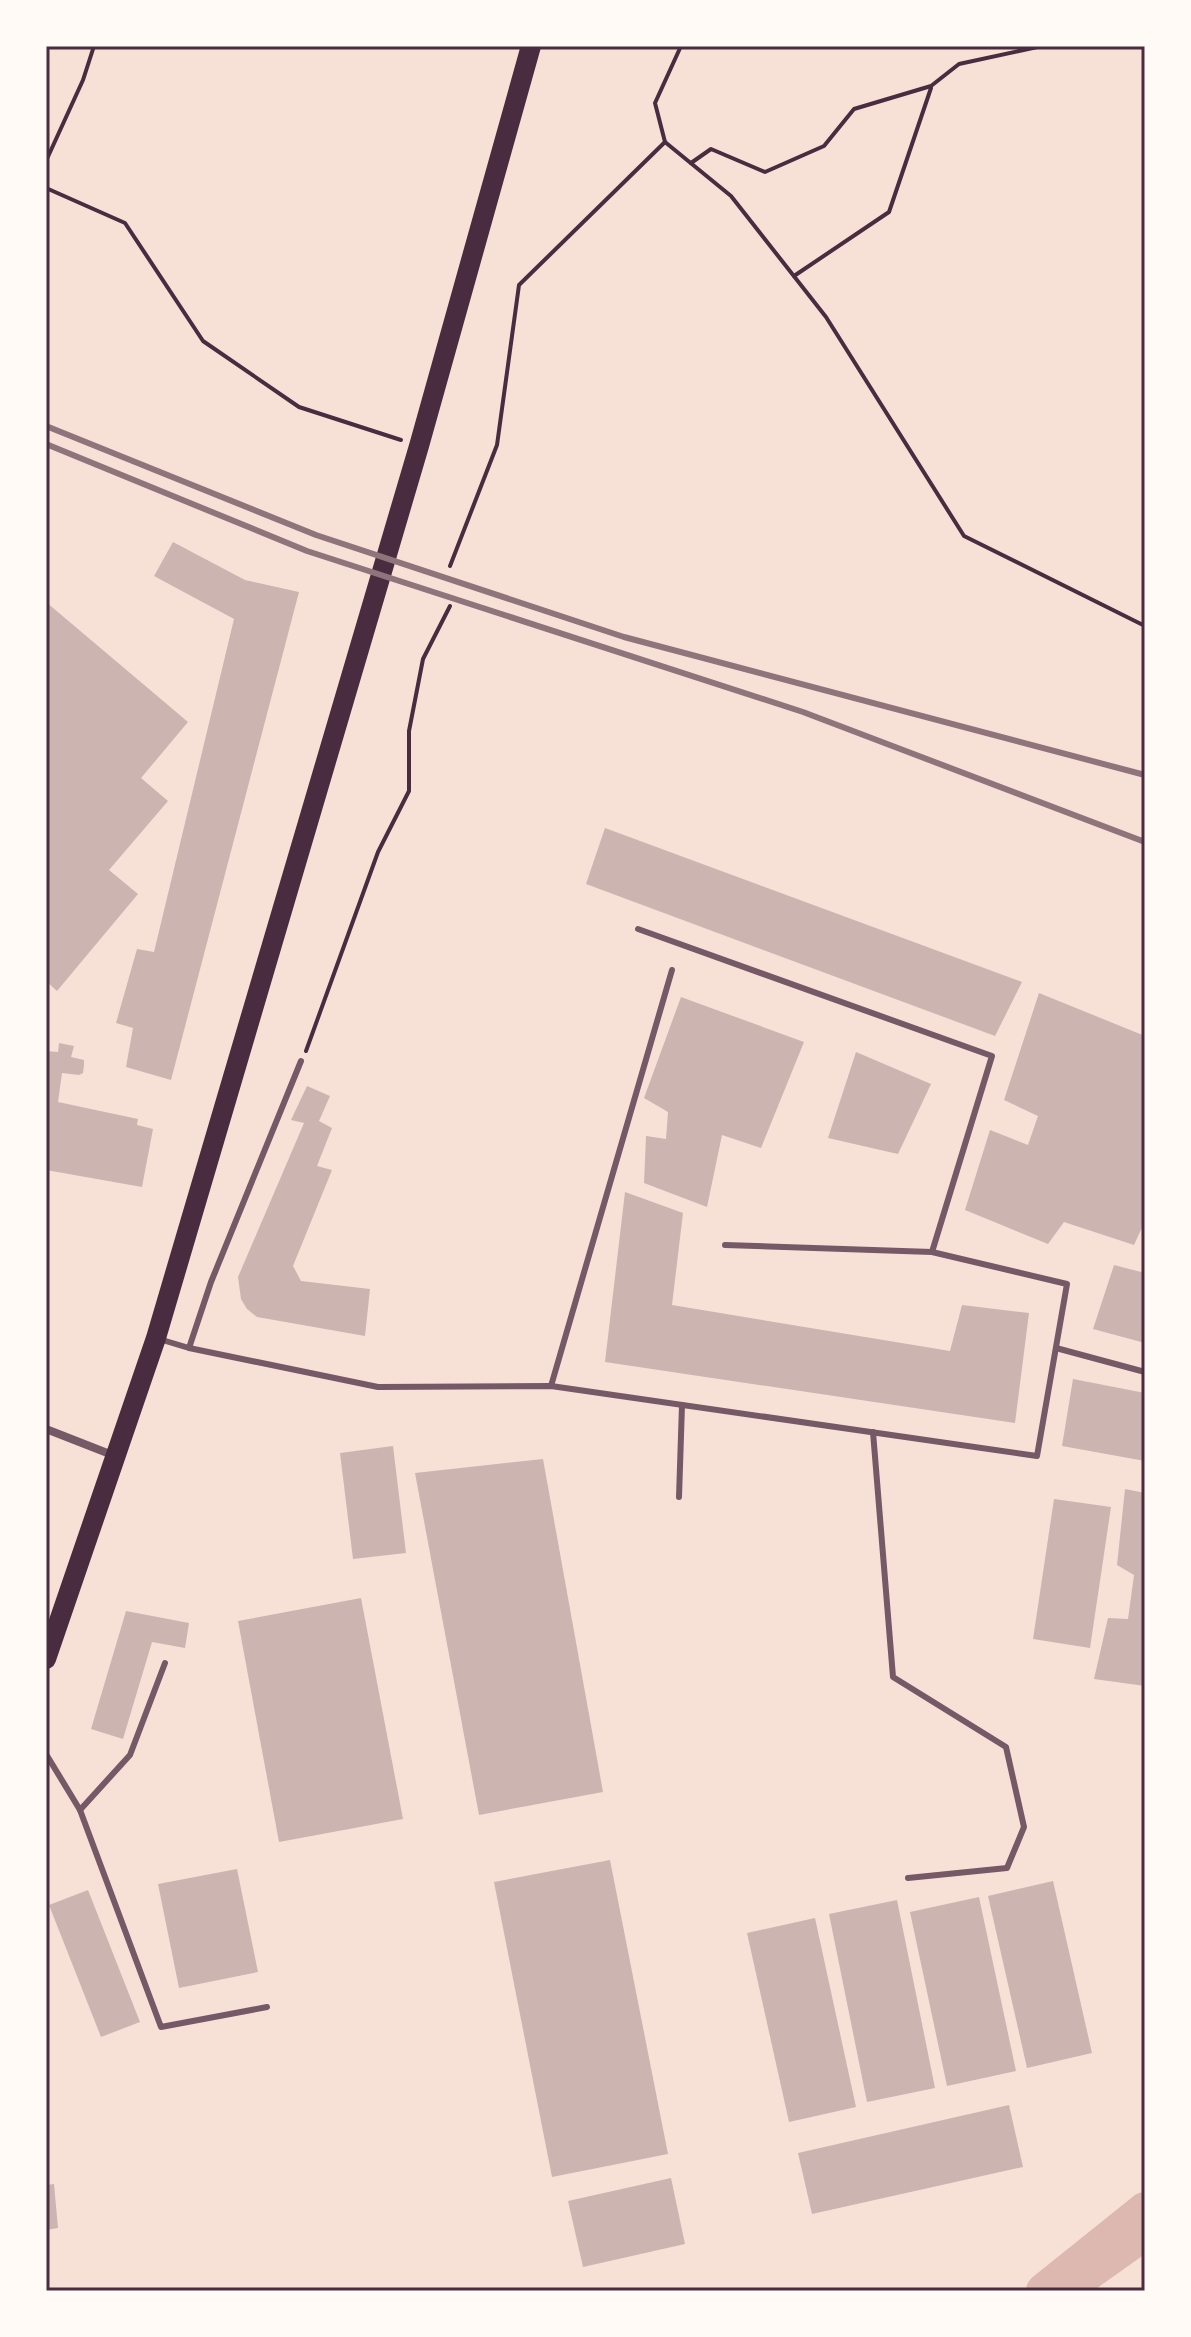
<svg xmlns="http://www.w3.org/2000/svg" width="1191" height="2337" font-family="'PT Sans Narrow',sans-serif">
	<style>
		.water { fill: #dcb8b0 }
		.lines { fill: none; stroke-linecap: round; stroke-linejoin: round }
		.river { stroke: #dcb8b0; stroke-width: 36 }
		.building { fill: #ccb4b1 }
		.path { stroke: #4a2c40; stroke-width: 4 }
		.service { stroke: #755966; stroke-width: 6 }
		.minor { stroke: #755966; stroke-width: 8 }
		.primary { stroke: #4a2c40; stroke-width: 20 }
		.rail { stroke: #8f747c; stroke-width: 6 }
		.neatline { fill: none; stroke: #4a2c40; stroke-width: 3 }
	</style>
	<rect width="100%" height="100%" fill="#f7e1d7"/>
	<polygon class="water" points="1145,2223 1145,2254 1093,2291 1060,2291"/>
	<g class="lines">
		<polyline class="river" points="1044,2291 1145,2210"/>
	</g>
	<g class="building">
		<polygon points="173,542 245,580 299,592 171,1080 126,1067 133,1028 116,1023 137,949 154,952 234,619 154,576"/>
		<polygon points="46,602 188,722 141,778 168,801 109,870 138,894 57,991 46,981"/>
		<polygon points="605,828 1022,982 995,1036 586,884"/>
		<polygon points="1039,993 1145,1036 1145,1221 1134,1245 1064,1222 1048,1244 965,1210 990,1130 1028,1145 1038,1116 1004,1100"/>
		<polygon points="681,997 804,1042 761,1148 722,1135 707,1207 644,1183 646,1136 666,1139 668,1112 644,1098"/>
		<polygon points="59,1043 74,1046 71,1057 84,1060 84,1065 83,1073 79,1075 62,1073 58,1102 138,1119 137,1125 153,1129 142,1187 46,1170 46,1051 58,1052"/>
		<polygon points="856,1052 931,1084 898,1154 828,1138"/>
		<polygon points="307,1086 330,1096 319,1121 332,1128 317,1166 332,1170 293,1266 301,1281 370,1289 365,1336 257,1317 247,1309 241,1299 238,1277 304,1123 291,1120"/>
		<polygon points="625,1192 683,1213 672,1305 950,1351 962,1305 1029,1313 1015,1423 605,1362"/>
		<polygon points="1114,1265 1145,1273 1145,1343 1093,1329"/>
		<polygon points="1073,1379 1145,1393 1145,1461 1062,1446"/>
		<polygon points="393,1446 406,1553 353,1559 340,1453"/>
		<polygon points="543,1459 603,1792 479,1815 415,1473"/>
		<polygon points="1125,1489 1145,1493 1145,1686 1094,1679 1108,1618 1128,1619 1134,1575 1117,1565"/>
		<polygon points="1054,1499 1111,1507 1090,1648 1033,1639"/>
		<polygon points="361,1598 403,1819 279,1842 238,1621"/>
		<polygon points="126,1611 189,1623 185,1648 152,1642 123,1739 91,1729"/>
		<polygon points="610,1860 668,2154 552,2177 494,1882"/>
		<polygon points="237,1869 258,1972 179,1988 158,1884"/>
		<polygon points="1053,1881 1092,2053 1027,2068 988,1896"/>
		<polygon points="88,1890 140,2022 101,2037 49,1905"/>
		<polygon points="979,1897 1016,2071 947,2086 910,1912"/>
		<polygon points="897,1900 935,2088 867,2102 829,1914"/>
		<polygon points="815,1918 856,2107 789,2122 747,1933"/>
		<polygon points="1009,2105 1023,2167 812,2214 798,2153"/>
		<polygon points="671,2178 685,2244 583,2267 568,2201"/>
		<polygon points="54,2184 58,2228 46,2230 46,2185"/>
	</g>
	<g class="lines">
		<g class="path">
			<polyline points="681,46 655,103 665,142 731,196 826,317 964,536 1145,626"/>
			<polyline points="46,161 83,80 94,46"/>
			<polyline points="691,163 711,149 765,172 824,146 854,109 931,86 959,64 1042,46"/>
			<polyline points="46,188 125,223 203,341 299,407 401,440"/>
			<polyline points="794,276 889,212 931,88"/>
			<polyline points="450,566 497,445 519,285 665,142"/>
			<polyline points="306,1051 378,852 409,791 409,731 423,659 450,606"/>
		</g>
		<g class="service">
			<polyline points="638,929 992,1056 932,1252"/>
			<polyline points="159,1339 189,1348 378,1387 551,1386 1037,1456 1067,1284 932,1252 725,1245"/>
			<polyline points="189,1348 211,1282 301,1061"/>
			<polyline points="1056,1348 1145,1372"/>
			<polyline points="551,1386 672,970"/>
			<polyline points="873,1432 893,1677 1006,1747 1024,1827 1007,1868 908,1878"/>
			<polyline points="679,1497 682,1405"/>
			<polyline points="46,1754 80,1810 161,2027 267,2007"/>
			<polyline points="80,1810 130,1755 165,1663"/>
		</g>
		<polyline class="minor" points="46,1429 115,1456"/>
		<polyline class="primary" points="46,1659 156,1338 419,446 531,46"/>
		<g class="rail">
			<polyline points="46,426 316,535 624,637 1145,775"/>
			<polyline points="46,444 307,551 803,712 1145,842"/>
		</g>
	</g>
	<rect width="1191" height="2337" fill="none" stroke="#fffaf5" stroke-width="96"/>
	<rect x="48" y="48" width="1095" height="2241" class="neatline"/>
</svg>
